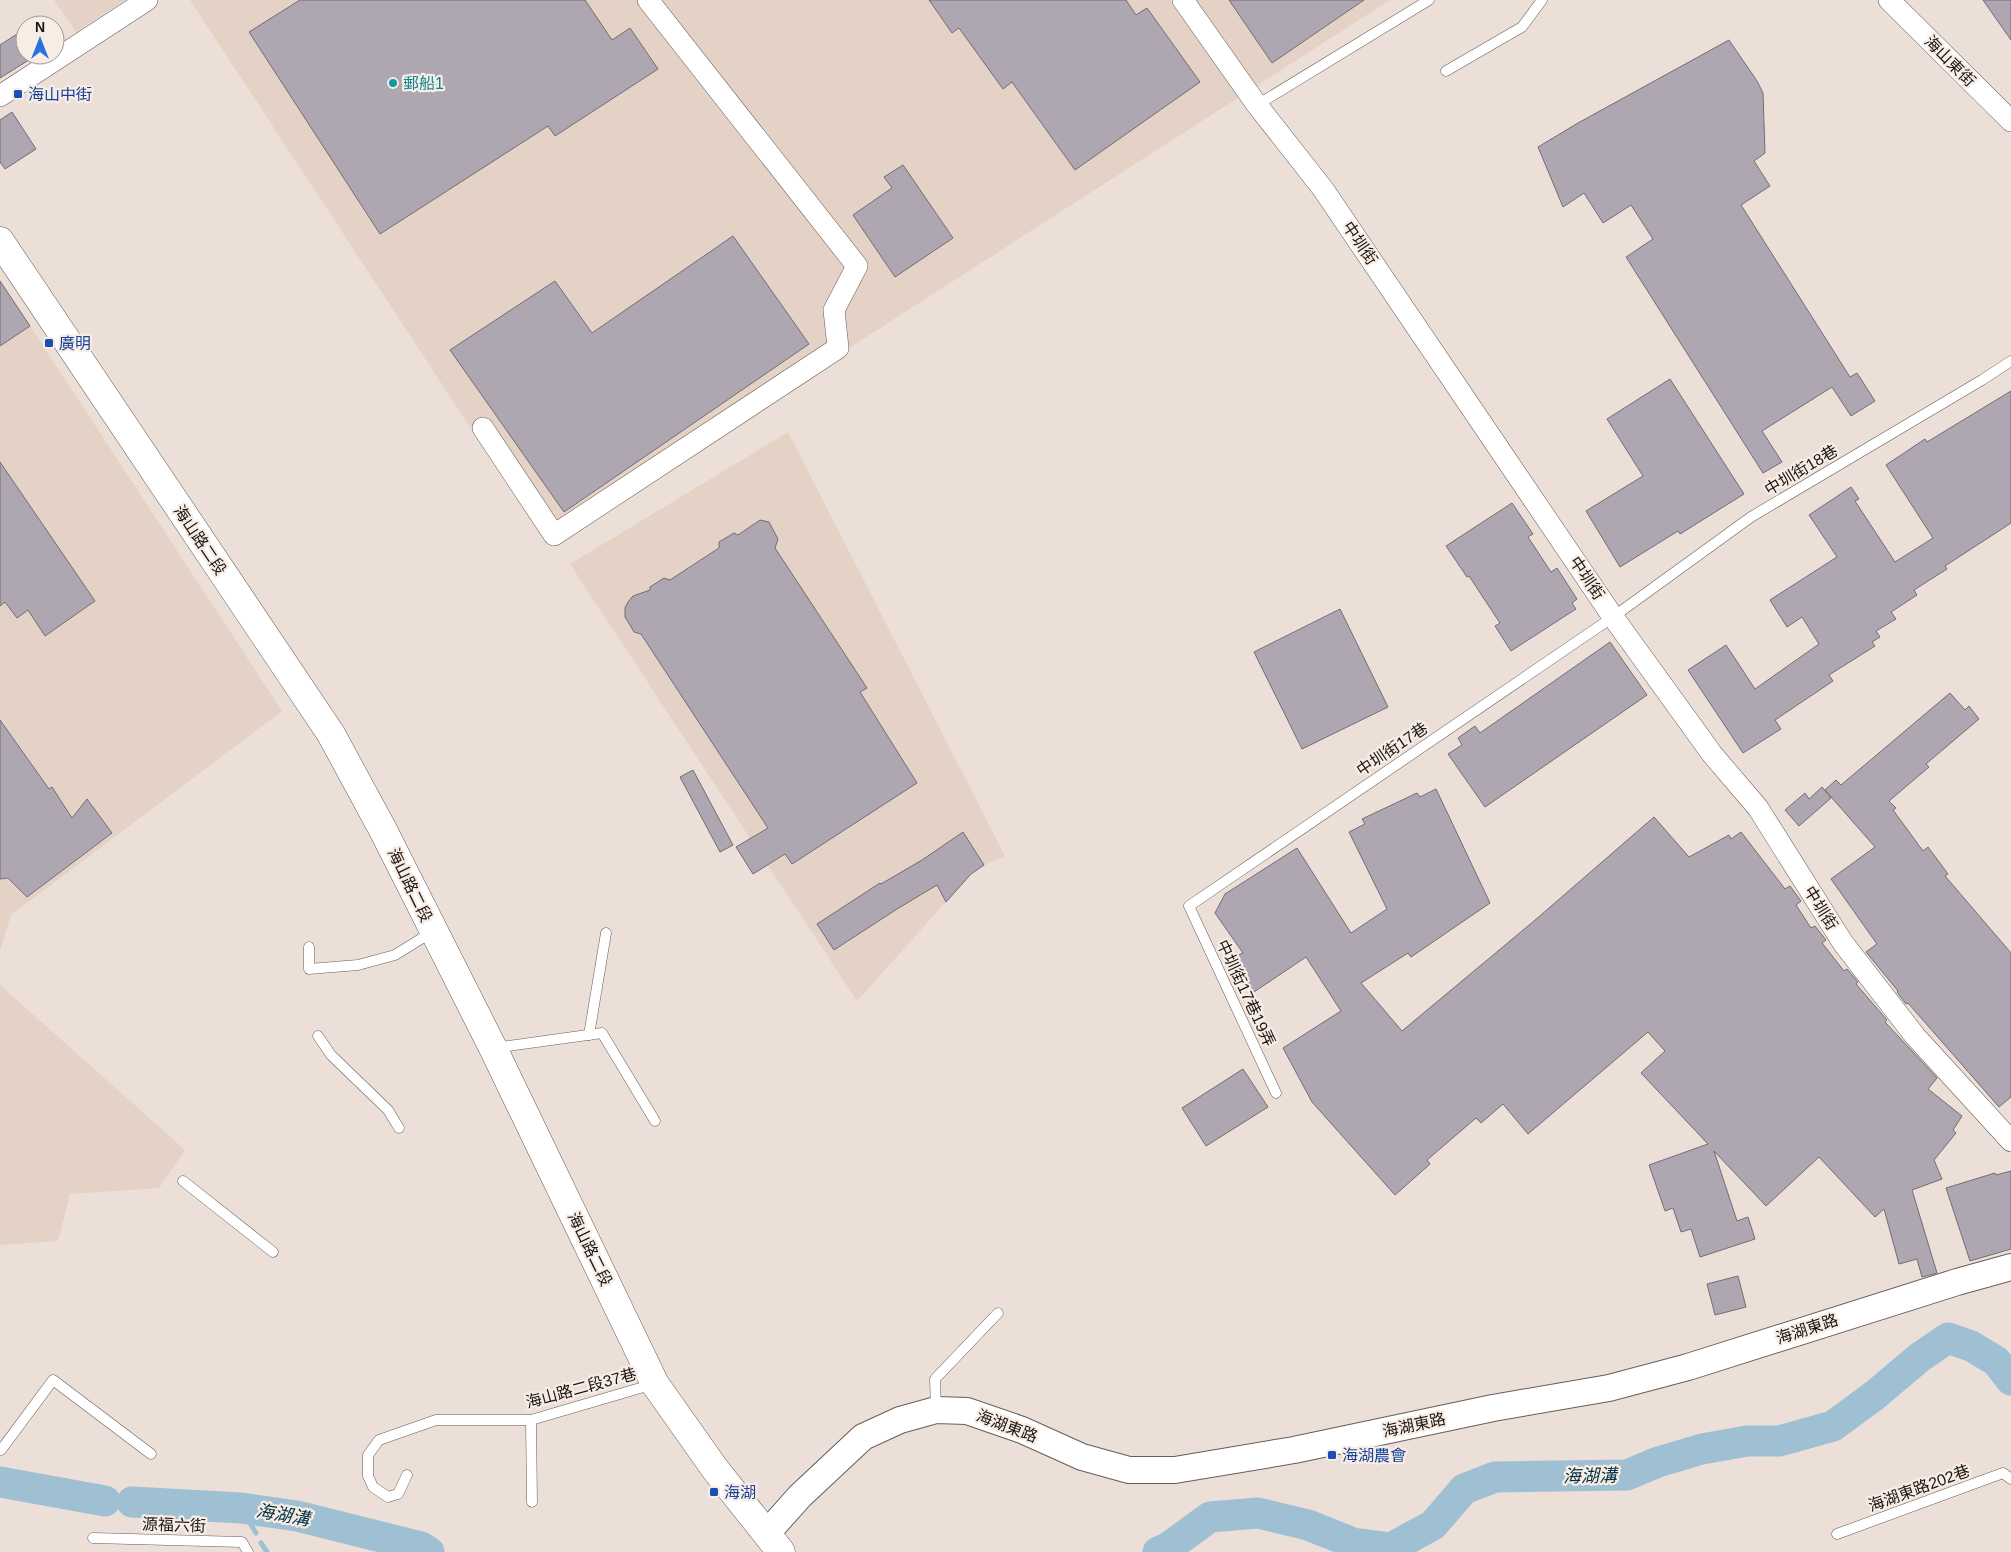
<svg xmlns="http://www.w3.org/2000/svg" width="2011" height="1552" font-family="Arial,'Noto Sans TC',sans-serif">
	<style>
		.built { fill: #e4d2c6 }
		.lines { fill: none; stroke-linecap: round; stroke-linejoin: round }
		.stream { stroke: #9fc0d3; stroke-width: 5 }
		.river { stroke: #9fc0d3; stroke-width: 31 }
		.building { fill: #aea7b1; stroke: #726c75 }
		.service-casing { stroke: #675e57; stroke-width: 11 }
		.minor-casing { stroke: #675e57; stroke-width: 22 }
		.tertiary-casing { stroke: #675e57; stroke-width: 28 }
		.secondary-casing { stroke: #675e57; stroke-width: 29 }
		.service { stroke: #fff; stroke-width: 10 }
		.minor { stroke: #fff; stroke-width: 21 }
		.tertiary { stroke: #fff; stroke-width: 26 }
		.secondary { stroke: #fff; stroke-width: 28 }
		.culture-dot { fill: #0f9aa8; stroke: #f8ede5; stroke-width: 2 }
		.transit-dot { fill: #1a4fb4; stroke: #f8ede5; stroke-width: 2 }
		.labels { text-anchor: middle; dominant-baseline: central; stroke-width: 4.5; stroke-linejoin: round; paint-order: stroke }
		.street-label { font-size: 16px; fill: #191513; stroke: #f8ede5 }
		.culture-label { font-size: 16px; fill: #0d838f; stroke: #f8ede5; text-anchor: start }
		.transit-label { font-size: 16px; fill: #164399; stroke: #f8ede5; text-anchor: start }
		.water-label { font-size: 18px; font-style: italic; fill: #023145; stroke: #f8ede5 }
	</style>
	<rect width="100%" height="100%" fill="#ebdfd8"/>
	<g class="built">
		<polygon points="54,0 125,0 76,32"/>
		<polygon points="190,0 1390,0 546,543"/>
		<polygon points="0,280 282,711 11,915 0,951"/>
		<polygon points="788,432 1005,856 977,868 971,874 857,1001 570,564"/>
		<polygon points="0,985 185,1150 159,1188 70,1194 58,1241 0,1245"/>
	</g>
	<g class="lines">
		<g class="stream">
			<polyline points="241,1508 256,1533"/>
			<polyline points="261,1543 267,1552"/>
		</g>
		<g class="river">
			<polyline points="0,1482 105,1501"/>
			<polyline points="132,1502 241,1508 297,1516 421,1547 429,1552"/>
			<polyline points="1158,1552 1169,1547 1210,1517 1258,1513 1308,1525 1353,1543 1391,1548 1433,1525 1464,1489 1495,1477 1627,1475 1658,1462 1702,1449 1747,1441 1779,1441 1833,1426 1875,1395 1920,1357 1948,1338 1971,1346 1996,1361 2011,1380"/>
		</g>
	</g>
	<g class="building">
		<polygon points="300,0 585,0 612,40 630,28 658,69 555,136 548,126 380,234 249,32"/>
		<polygon points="929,0 1126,0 1136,15 1147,8 1200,82 1075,170 1012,82 1003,89 959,28 952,33"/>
		<polygon points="1229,0 1364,0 1272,63"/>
		<polygon points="1983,0 2011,0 2011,40"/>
		<polygon points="17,34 25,47 25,55 30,55 32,58 0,78 0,45"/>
		<polygon points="1729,40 1757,81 1763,93 1765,153 1754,161 1770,186 1741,205 1850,377 1857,373 1875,401 1851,416 1832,387 1762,431 1782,462 1763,473 1626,257 1653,239 1631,205 1603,223 1584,193 1563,207 1538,147 1578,123"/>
		<polygon points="12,112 36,149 5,169 0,162 0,120"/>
		<polygon points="903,165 953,238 895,277 853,215 892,188 884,177"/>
		<polygon points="733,236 809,344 564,512 450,350 555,281 592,333"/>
		<polygon points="0,281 30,326 0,346"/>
		<polygon points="1670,379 1744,494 1680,534 1678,531 1620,567 1586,511 1643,476 1607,419"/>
		<polygon points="2011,391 2011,523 1945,566 1947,569 1914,590 1917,595 1891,612 1896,619 1876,631 1880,637 1872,642 1875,646 1829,675 1833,681 1775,720 1781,729 1743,753 1688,670 1726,645 1755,689 1819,644 1802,617 1787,627 1770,600 1837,557 1809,515 1851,487 1859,499 1855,501 1895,562 1933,538 1886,465 1925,439 1927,442"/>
		<polygon points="0,462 95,601 45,636 28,610 17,618 5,602 0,606"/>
		<polygon points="1512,503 1533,534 1528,537 1551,572 1557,568 1577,599 1572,603 1576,609 1511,651 1495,626 1500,623 1469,576 1467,577 1446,546"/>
		<polygon points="760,520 769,522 778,539 775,548 867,688 860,692 917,783 792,864 785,854 753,874 736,847 768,828 641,634 634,632 630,625 625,617 625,608 628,602 633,596 650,590 650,587 664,578 670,580 719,548 719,542 734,533 738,535"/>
		<polygon points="1340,609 1388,707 1302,749 1254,652"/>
		<polygon points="1610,642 1647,695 1485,807 1448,754 1462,745 1458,738 1475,726 1480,733"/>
		<polygon points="1950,693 1965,710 1969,706 1979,719 1926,764 1929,767 1889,801 1896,808 1893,810 1923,851 1928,847 1948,874 1945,876 2011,953 2011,1097 1999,1107 1908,1003 1906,1004 1897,992 1898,991 1866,952 1877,944 1831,879 1875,847 1825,790 1836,780 1841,785"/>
		<polygon points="0,720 49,789 52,787 72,818 87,799 112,833 27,897 8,878 0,879"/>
		<polygon points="693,770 733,845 720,852 680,777"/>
		<polygon points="1822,787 1831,798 1799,826 1785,810 1805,793 1809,799"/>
		<polygon points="1436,789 1490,903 1411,957 1408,953 1361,983 1402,1031 1534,921 1654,817 1689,857 1729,835 1731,839 1741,832 1785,889 1790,886 1801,901 1796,905 1811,928 1815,926 1826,940 1822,943 1844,971 1847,969 1858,982 1856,984 1887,1020 1885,1022 1937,1078 1928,1089 1962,1116 1953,1130 1956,1133 1934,1160 1942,1179 1912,1190 1937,1273 1922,1277 1917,1259 1899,1264 1884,1209 1875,1217 1819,1157 1766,1206 1714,1151 1737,1221 1748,1217 1755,1239 1700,1257 1691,1229 1681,1232 1673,1208 1665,1211 1649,1165 1708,1144 1641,1073 1665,1051 1648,1032 1528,1134 1503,1104 1481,1123 1476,1118 1427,1160 1430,1164 1395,1195 1312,1102 1283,1048 1341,1011 1306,957 1254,992 1234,957 1243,953 1215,913 1225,894 1297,848 1351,933 1387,909 1349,832 1365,824 1362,819 1417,793 1420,797"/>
		<polygon points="963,832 984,865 971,874 946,902 937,885 897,909 834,950 817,924 880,883 881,884 922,860"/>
		<polygon points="1243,1069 1268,1107 1206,1146 1182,1108"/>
		<polygon points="2011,1171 2011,1249 1970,1261 1946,1188 1995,1173 1996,1175"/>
		<polygon points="1738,1276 1746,1307 1715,1315 1707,1284"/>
	</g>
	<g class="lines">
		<g class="service-casing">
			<g id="service">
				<polyline points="1446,71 1522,27 1542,0"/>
				<polyline points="1257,105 1429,0"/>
				<polyline points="309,947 309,969 358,965 395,955 432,932"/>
				<polyline points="589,1035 606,933"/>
				<polyline points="318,1036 331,1055 388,1110 399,1128"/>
				<polyline points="494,1048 602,1033 655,1121"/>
				<polyline points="1276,1093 1189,906 1613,617 1751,517 1982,380 2011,361"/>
				<polyline points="183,1181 273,1252"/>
				<polyline points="936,1409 935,1379 998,1313"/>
				<polyline points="531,1420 532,1502"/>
				<polyline points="1,1450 53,1380 151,1454"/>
				<polyline points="407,1475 398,1494 388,1497 373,1487 368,1476 368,1455 379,1440 436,1420 531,1420 654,1384"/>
				<polyline points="1837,1534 2003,1473 2011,1479"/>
				<polyline points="93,1538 242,1542 248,1552"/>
			</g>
		</g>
		<g class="minor-casing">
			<g id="minor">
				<polyline points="1183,0 1257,105 1323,189 1613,617 1712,754 1758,808 1843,943 1915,1036 2011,1141"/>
				<polyline points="1889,0 2011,121"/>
				<polyline points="0,96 147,0"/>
				<polyline points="483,428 554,535 838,348 834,310 857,266 648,0"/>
			</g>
		</g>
		<g class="tertiary-casing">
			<polyline id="tertiary" points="767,1533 800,1496 863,1437 900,1420 936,1410 967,1411 1022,1430 1082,1457 1129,1470 1175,1470 1294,1450 1493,1408 1609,1388 1688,1367 1957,1282 2011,1267"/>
		</g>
		<g class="secondary-casing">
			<polyline id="secondary" points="0,241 331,734 383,830 493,1048 655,1384 715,1469 781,1552"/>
		</g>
		<use href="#service" class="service"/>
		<use href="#minor" class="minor"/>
		<use href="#tertiary" class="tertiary"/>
		<use href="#secondary" class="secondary"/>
	</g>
	<circle class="culture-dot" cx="393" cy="83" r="5"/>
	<g class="transit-dot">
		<rect x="13" y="89" width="10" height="10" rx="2.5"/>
		<rect x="44" y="338" width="10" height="10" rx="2.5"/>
		<rect x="1327" y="1450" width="10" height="10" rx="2.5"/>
		<rect x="709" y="1487" width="10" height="10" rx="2.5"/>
	</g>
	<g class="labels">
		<g class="street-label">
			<text transform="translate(1950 61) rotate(45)">海山東街</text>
			<text transform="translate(1360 243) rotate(56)">中圳街</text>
			<text transform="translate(1801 470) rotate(-31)">中圳街18巷</text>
			<text transform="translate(200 540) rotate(56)">海山路二段</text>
			<text transform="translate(1587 578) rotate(56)">中圳街</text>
			<text transform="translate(1392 749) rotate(-34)">中圳街17巷</text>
			<text transform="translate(410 885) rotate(64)">海山路二段</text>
			<text transform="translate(1821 908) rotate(58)">中圳街</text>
			<text transform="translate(1246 993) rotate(65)">中圳街17巷19弄</text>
			<text transform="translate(590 1249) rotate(64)">海山路二段</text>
			<text transform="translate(1807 1329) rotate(-18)">海湖東路</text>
			<text transform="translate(581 1388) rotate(-15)">海山路二段37巷</text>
			<text transform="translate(1414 1425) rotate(-12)">海湖東路</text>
			<text transform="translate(1007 1426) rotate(21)">海湖東路</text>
			<text transform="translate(1919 1488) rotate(-20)">海湖東路202巷</text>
			<text transform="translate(174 1525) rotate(2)">源福六街</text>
		</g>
		<g class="culture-label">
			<text x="403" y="83">郵船1</text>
		</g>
		<g class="transit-label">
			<text x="28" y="94">海山中街</text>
			<text x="59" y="343">廣明</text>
			<text x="1342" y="1455">海湖農會</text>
			<text x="724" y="1492">海湖</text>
		</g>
		<g class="water-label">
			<text transform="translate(1590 1476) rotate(-1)">海湖溝</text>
			<text transform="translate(283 1515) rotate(10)">海湖溝</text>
		</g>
	</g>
	<g transform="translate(40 40)"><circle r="24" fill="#f8ede5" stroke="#9f9791"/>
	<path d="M0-4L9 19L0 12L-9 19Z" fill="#2872de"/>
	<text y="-8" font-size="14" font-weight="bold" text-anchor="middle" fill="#191513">N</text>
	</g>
</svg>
